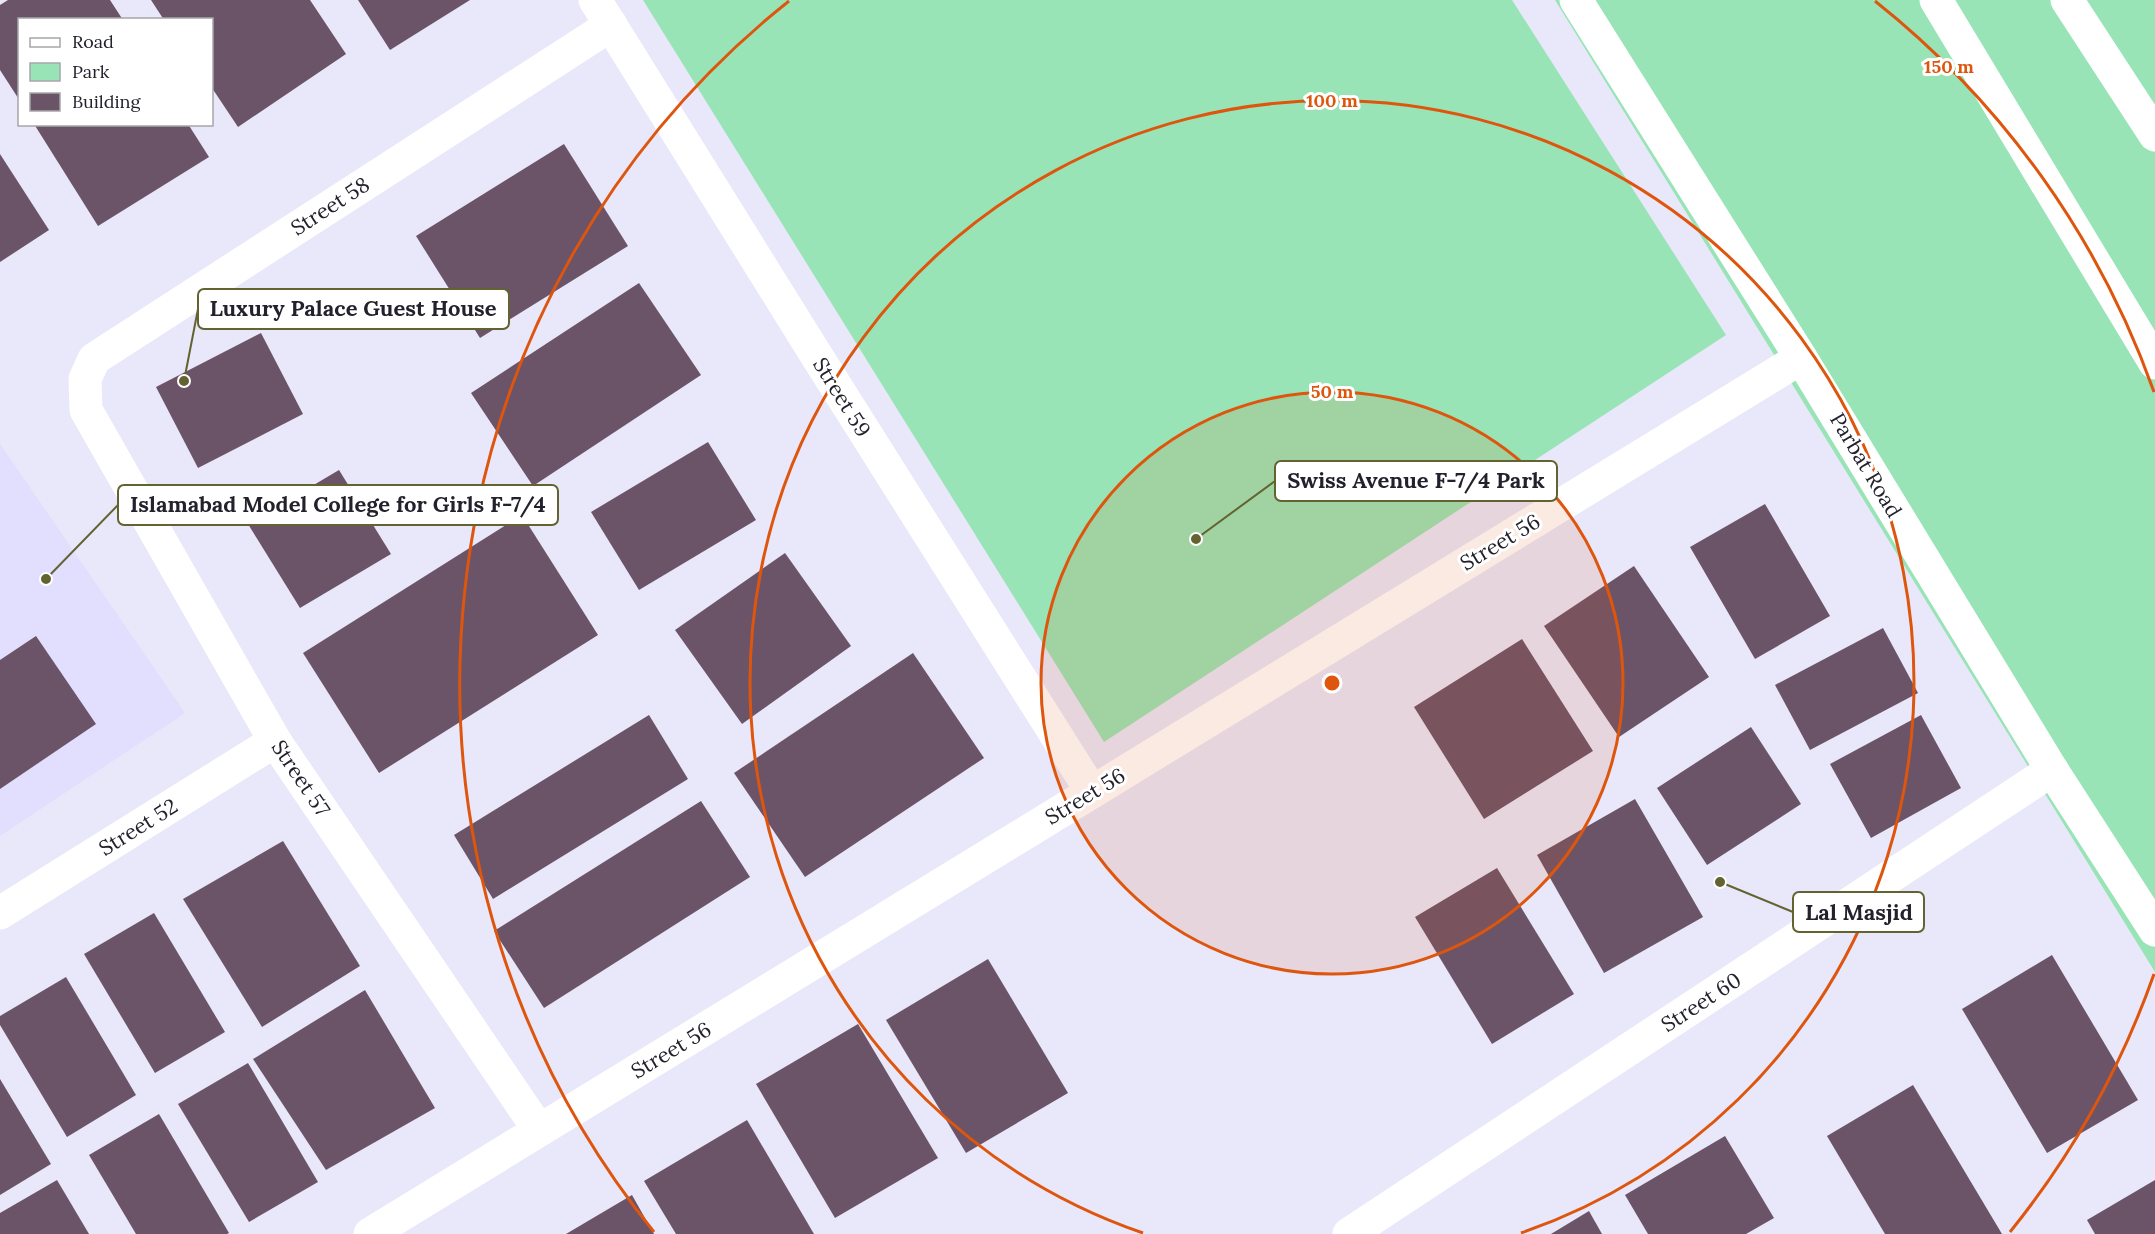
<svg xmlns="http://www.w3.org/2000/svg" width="2155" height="1234" font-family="Lora,serif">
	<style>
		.built { fill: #e2defd }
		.green { fill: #98e4b7 }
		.building { fill: #6b5468 }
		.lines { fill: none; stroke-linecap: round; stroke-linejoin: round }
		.minor { stroke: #fff; stroke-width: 33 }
		.secondary { stroke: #fff; stroke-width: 33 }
		.primary { stroke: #fff; stroke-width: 33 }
		.ring { fill: none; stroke: #de560e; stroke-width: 3 }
		.labels { text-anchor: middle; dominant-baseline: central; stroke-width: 6; stroke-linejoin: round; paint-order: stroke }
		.street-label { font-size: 21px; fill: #22212c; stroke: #fff }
		.centre { fill: #de560e; stroke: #fff; stroke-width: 3 }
		.ring-label { font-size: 18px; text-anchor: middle; font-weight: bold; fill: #de560e; stroke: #fff; stroke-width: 6; stroke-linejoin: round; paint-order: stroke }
		.leader { fill: none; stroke: #626330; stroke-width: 2 }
		.callout-dot { fill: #626330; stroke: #fff; stroke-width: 2 }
		.callout { fill: #fff; stroke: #626330; stroke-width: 2 }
		.callout-label { font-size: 22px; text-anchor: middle; font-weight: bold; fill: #22212c }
	</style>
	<rect width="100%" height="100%" fill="#e9e7fa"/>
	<polygon class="built" points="0,444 185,713 0,836"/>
	<g class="green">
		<polygon points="643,0 1512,0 1726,335 1104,742"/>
		<polygon points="1555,0 2155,0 2155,972"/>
	</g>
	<g class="building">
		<polygon points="8,0 110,0 123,20 20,20 20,101 0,70 0,5"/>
		<polygon points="151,0 310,0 346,54 238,127 212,88 212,20 164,20"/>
		<polygon points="358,0 470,0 390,50"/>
		<polygon points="34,124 188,124 209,157 98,226"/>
		<polygon points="564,144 628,246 480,338 416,236"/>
		<polygon points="0,154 49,230 0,262"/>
		<polygon points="639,283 701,375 533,486 471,393"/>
		<polygon points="261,333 303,414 198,468 156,387"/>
		<polygon points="708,442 756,520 639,590 591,512"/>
		<polygon points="339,470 391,554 300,608 248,524"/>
		<polygon points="1765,504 1830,616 1755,659 1690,547"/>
		<polygon points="522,515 598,635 379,773 303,653"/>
		<polygon points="785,553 851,646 742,724 675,630"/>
		<polygon points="1634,566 1709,677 1619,737 1544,626"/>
		<polygon points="1883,628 1918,693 1810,750 1775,685"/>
		<polygon points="36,636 96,724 0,789 0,660"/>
		<polygon points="1522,639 1593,751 1484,819 1414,707"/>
		<polygon points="913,653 984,758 805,877 734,773"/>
		<polygon points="649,715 688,779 493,899 454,835"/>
		<polygon points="1921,715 1961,788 1871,838 1830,764"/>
		<polygon points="1751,727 1801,804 1707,865 1657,788"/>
		<polygon points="1635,799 1703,917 1604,973 1537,855"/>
		<polygon points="701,801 750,877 544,1008 494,931"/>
		<polygon points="283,841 360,966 262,1027 183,899"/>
		<polygon points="1497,868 1574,994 1492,1044 1415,917"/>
		<polygon points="154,913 225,1032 155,1073 84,954"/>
		<polygon points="2052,955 2138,1100 2047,1153 1962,1009"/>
		<polygon points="988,959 1068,1093 966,1153 886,1020"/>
		<polygon points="66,977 136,1095 67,1137 0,1025 0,1016"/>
		<polygon points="365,990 435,1108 326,1170 253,1059"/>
		<polygon points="858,1024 938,1158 835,1218 756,1084"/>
		<polygon points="248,1063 318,1182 249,1222 178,1104"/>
		<polygon points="0,1079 51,1164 0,1195"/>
		<polygon points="1913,1085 2002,1234 1885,1234 1827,1136"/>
		<polygon points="159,1114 229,1233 227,1234 136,1234 89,1155"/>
		<polygon points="747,1120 814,1234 676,1234 644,1181"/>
		<polygon points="1725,1136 1774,1218 1746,1234 1648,1234 1625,1195"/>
		<polygon points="57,1180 89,1234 0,1234 0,1213"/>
		<polygon points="2155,1180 2155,1234 2095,1234 2087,1220"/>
		<polygon points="632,1195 654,1234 566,1234"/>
		<polygon points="1589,1211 1602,1234 1551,1234"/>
	</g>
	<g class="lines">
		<g class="minor">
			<polyline points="595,0 813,350 1092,792"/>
			<polyline points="1576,0 1801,358 2052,770 2155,930"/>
			<polyline points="0,913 275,741"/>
			<polyline points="539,1130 275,741 86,410 85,379 94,359 611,25"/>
			<polyline points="370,1234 1801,358"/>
			<polyline points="1349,1234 2052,770"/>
		</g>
		<polyline class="secondary" points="1936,0 2155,363"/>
		<polyline class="primary" points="2067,0 2155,135"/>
	</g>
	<circle cx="1332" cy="683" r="291" fill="#de560e" fill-opacity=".12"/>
	<g class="ring">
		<circle cx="1332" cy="683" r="291"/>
		<path d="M1143 1233A582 582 0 1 1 1521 1233"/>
		<path d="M2154 974A872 872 0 0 1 2010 1232M654 1232A872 872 0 0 1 789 1M1875 1A872 872 0 0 1 2154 392"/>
	</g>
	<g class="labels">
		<g class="street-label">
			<text transform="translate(330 206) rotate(-33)">Street 58</text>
			<text transform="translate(842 397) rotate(58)">Street 59</text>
			<text transform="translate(1866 465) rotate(59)">Parbat Road</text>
			<text transform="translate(1500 542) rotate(-31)">Street 56</text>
			<text transform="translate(301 778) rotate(56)">Street 57</text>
			<text transform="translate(1085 796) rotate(-31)">Street 56</text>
			<text transform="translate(138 827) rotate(-32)">Street 52</text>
			<text transform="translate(1701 1002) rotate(-33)">Street 60</text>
			<text transform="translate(671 1050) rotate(-31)">Street 56</text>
		</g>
	</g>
	<circle cx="1332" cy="683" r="9" class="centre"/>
	<g class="ring-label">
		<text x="1949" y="73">150 m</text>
		<text x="1332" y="107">100 m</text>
		<text x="1332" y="398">50 m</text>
	</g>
	<path class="leader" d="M184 381L198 309M1196 539L1275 481M46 579L118 505M1720 882L1793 912"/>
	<g class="callout-dot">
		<circle cx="184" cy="381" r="6"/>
		<circle cx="1196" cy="539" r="6"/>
		<circle cx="46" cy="579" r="6"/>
		<circle cx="1720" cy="882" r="6"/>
	</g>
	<g class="callout">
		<rect x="198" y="289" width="311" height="40" rx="6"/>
		<rect x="1275" y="461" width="282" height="40" rx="6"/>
		<rect x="118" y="485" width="440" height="40" rx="6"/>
		<rect x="1793" y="892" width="131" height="40" rx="6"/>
	</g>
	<g class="callout-label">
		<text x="353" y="316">Luxury Palace Guest House</text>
		<text x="1416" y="488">Swiss Avenue F-7/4 Park</text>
		<text x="338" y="512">Islamabad Model College for Girls F-7/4</text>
		<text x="1859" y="920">Lal Masjid</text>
	</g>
	<rect x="18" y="18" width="195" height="108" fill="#ffffff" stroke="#a7a6ab" stroke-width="1.5"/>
	<rect x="30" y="38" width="30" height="9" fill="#ffffff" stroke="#a7a6ab" stroke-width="1.5"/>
	<text x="72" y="48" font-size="18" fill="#22212c">Road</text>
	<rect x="30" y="63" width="30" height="18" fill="#98e4b7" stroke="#a7a6ab" stroke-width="1.5"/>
	<text x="72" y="78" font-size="18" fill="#22212c">Park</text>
	<rect x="30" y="93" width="30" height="18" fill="#6b5468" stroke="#a7a6ab" stroke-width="1.5"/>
	<text x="72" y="108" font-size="18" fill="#22212c">Building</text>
</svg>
